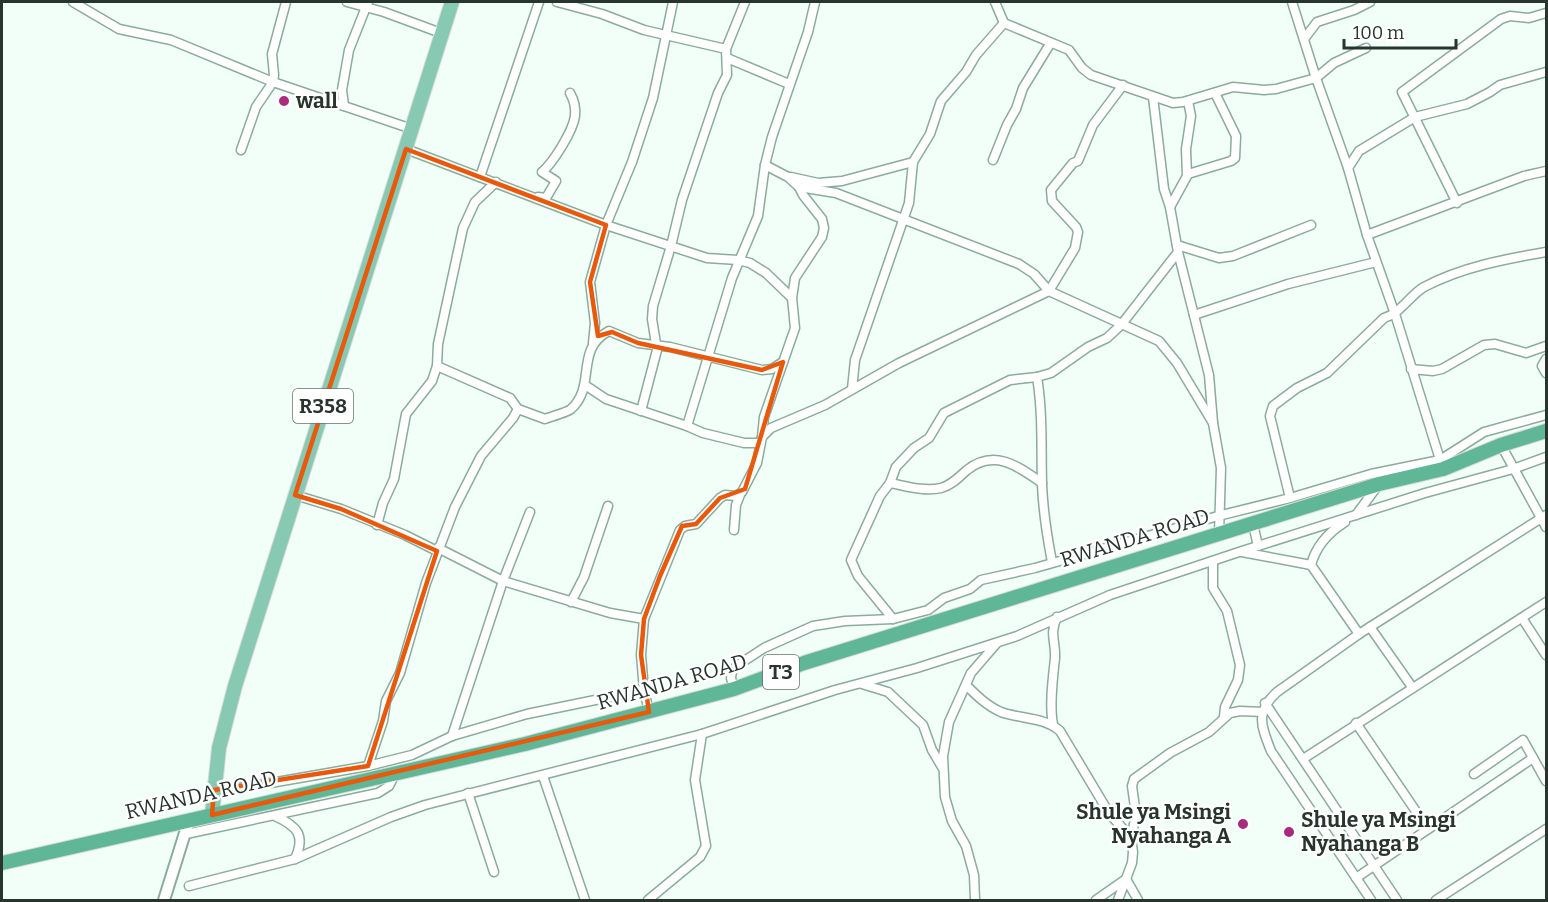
<svg xmlns="http://www.w3.org/2000/svg" width="1548" height="902" font-family="Bitter,serif">
	<style>
		.lines { fill: none; stroke-linecap: round; stroke-linejoin: round }
		.minor-casing { stroke: #8bac9d; stroke-width: 11 }
		.tertiary-casing { stroke: #8bac9d; stroke-width: 14 }
		.primary-casing { stroke: #d8dbda; stroke-width: 16 }
		.trunk-casing { stroke: #d8dbda; stroke-width: 16 }
		.minor { stroke: #fff; stroke-width: 8 }
		.tertiary { stroke: #fff; stroke-width: 10 }
		.primary { stroke: #87c9b2; stroke-width: 14 }
		.trunk { stroke: #5fb798; stroke-width: 14 }
		.marked { fill: none; stroke: #e8590c; stroke-width: 4.5; stroke-linejoin: round }
		.poi-dot { fill: #a92b7c; stroke: #fff; stroke-width: 2 }
		.labels { text-anchor: middle; dominant-baseline: central; stroke-width: 5; stroke-linejoin: round; paint-order: stroke }
		.shield { fill: #fff; stroke: #68726d; stroke-width: 1.5 }
		.shield-label { font-size: 20px; font-weight: bold; fill: #28352f }
		.poi-label { font-size: 21px; font-weight: bold; fill: #28352f; stroke: #fff; text-anchor: start }
		.street-label { font-size: 21px; fill: #28352f; stroke: #fff }
	</style>
	<rect width="100%" height="100%" fill="#f1fff8"/>
	<g class="lines">
		<g class="minor-casing">
			<g id="minor">
				<polyline points="73,2 119,29 171,40 273,82 412,129"/>
				<polyline points="347,2 384,12 441,33"/>
				<polyline points="557,2 602,14 644,30 726,49"/>
				<polyline points="995,2 1004,23 1069,50 1082,68 1091,75 1173,103 1183,102 1233,87 1264,90 1276,89 1316,78 1334,63 1366,48"/>
				<polyline points="1292,2 1316,78 1348,168 1367,235 1395,314 1441,463"/>
				<polyline points="1304,39 1317,22 1354,10 1370,2"/>
				<polyline points="727,58 789,84"/>
				<polyline points="1153,97 1164,189 1170,207 1178,252 1209,375 1213,423 1221,468 1219,534"/>
				<polyline points="344,106 342,90 349,50 368,2"/>
				<polyline points="406,149 606,225 707,258 738,260 750,263 766,273 792,298"/>
				<polyline points="241,150 256,107 273,82 274,75 272,54 286,2"/>
				<polyline points="993,160 1007,125 1016,109 1023,88 1050,44"/>
				<polyline points="765,165 788,177 799,187 836,193 1019,264 1034,274 1049,291 1159,341 1177,363 1213,423"/>
				<polyline points="1348,168 1359,151 1415,117 1467,104 1490,92 1500,85 1546,72"/>
				<polyline points="1188,174 1231,161 1235,158 1236,136 1215,93"/>
				<polyline points="480,177 539,2"/>
				<polyline points="791,177 818,183 842,181 913,162"/>
				<path d="M538,197l8,1 10,-17 -14,-9c11,-9 31,-41 33,-56 1,-9 -1,-16 -5,-23"/>
				<polyline points="1457,203 1402,92 1501,19 1510,16 1529,18 1546,13"/>
				<polyline points="1170,207 1187,176 1186,149 1191,116 1188,101"/>
				<polyline points="1367,235 1524,176 1546,171"/>
				<polyline points="1177,245 1219,258 1233,256 1311,225"/>
				<polyline points="1194,315 1288,284 1376,262"/>
				<polyline points="593,343 595,323 590,282 606,225 632,162 653,98 673,2"/>
				<polyline points="1546,359 1542,366 1546,373"/>
				<polyline points="437,366 438,344 463,228 475,202 496,182"/>
				<polyline points="1411,369 1433,371 1442,369 1484,345 1495,344 1526,353 1546,346"/>
				<path d="M1037,377c6,37 4,70 5,107 1,27 5,52 10,78"/>
				<polyline points="585,385 606,399 687,426 703,433 744,443 760,443"/>
				<polyline points="852,389 855,360 909,203 913,162 930,134 941,101 966,72 976,55 1004,23"/>
				<polyline points="641,411 657,350 652,319 653,306 671,246 682,200 718,93 727,75 726,49 745,2"/>
				<polyline points="687,426 732,278 758,216 765,165 772,137 808,32 815,2"/>
				<polyline points="762,437 764,417 795,328 792,298 795,278 822,237 824,228 822,219 803,195 799,187"/>
				<polyline points="1501,445 1546,527"/>
				<path d="M890,483c16,3 35,9 51,5 11,-3 18,-11 26,-18 28,-22 52,-3 75,13"/>
				<polyline points="295,495 341,509 405,535 437,551"/>
				<path d="M1290,498l-20,-82 3,-10 24,-18 30,-15 57,-55c17,-5 25,-22 40,-31 38,-20 81,-28 122,-35"/>
				<polyline points="1356,515 1379,484"/>
				<polyline points="1253,524 1258,546"/>
				<path d="M377,525l6,-22 11,-24 12,-65 26,-33 5,-15 73,32 8,11 27,10c5,-2 23,-7 26,-10 26,-23 3,-60 38,-78l29,12 32,4 92,23 10,-1 11,-7"/>
				<polyline points="734,530 736,505 740,495"/>
				<polyline points="438,548 503,581 610,613 644,619"/>
				<polyline points="1242,552 1311,565 1359,634"/>
				<polyline points="1213,561 1213,588 1227,611 1240,665 1238,680 1225,707 1224,717"/>
				<path d="M1311,565c5,-19 18,-33 34,-43"/>
				<polyline points="571,602 584,577 608,506"/>
				<polyline points="1522,618 1546,655"/>
				<polyline points="893,619 858,576 851,560 880,496 890,483 896,467 914,448 929,438 944,413 1010,380 1037,377 1051,373 1088,347 1107,338 1121,325 1178,252"/>
				<polyline points="1370,627 1412,687"/>
				<polyline points="862,684 888,692 923,725 932,750 942,767"/>
				<path d="M966,685c10,10 21,21 35,27 19,7 44,5 59,19l49,82 22,25 2,14 -1,11 -14,37"/>
				<polyline points="734,689 731,678 732,671 738,665 764,648 813,626 845,621 893,619 928,610 944,598 970,589 981,580 1035,568 1218,516 1290,498 1371,474 1440,460 1484,432 1546,415"/>
				<polyline points="1265,703 1397,900"/>
				<polyline points="649,712 644,690 641,655 644,619 680,530 685,526 696,524 720,498 725,495 736,496 742,492 757,463 762,437 771,428 825,405 899,363 1049,291 1075,248 1078,232 1076,227 1052,201 1051,190 1073,163 1078,161 1093,125 1123,85"/>
				<polyline points="1356,723 1428,829"/>
				<path d="M1053,724c-4,-18 0,-47 2,-66 1,-16 -6,-24 2,-41"/>
				<polyline points="452,736 503,581 530,512"/>
				<polyline points="1303,759 1546,602"/>
				<polyline points="368,766 383,721 386,701 400,673 426,583 455,507 481,456 513,418 518,409"/>
				<polyline points="1474,774 1523,740 1546,781"/>
				<polyline points="543,776 585,900"/>
				<polyline points="214,790 248,787 368,766 412,755 452,736 527,714 644,690"/>
				<polyline points="468,793 494,872"/>
				<path d="M275,816c22,10 31,19 20,43"/>
				<polyline points="186,834 378,793 389,786 395,774"/>
				<polyline points="1131,838 1136,815 1132,786 1134,779 1170,753 1209,732 1230,713 1240,711 1263,712"/>
				<polyline points="1356,878 1533,758"/>
				<polyline points="189,886 295,859 391,817 425,805 702,734 835,690 917,668 1017,636 1110,595 1239,552 1425,493 1513,469 1546,457"/>
				<polyline points="648,900 700,857 706,846 695,780 702,734"/>
				<polyline points="975,900 974,875 966,846 952,821 945,797 943,756 949,722 971,673 997,643"/>
				<polyline points="1096,900 1126,879 1138,900"/>
				<path d="M1371,900l-100,-149c-10,-25 -16,-39 6,-59l82,-58 187,-119"/>
				<polyline points="1436,900 1546,829"/>
			</g>
		</g>
		<g class="tertiary-casing">
			<polyline id="tertiary" points="164,900 189,820"/>
		</g>
		<g class="primary-casing">
			<polyline id="primary" points="212,815 219,748 235,686 452,2"/>
		</g>
		<g class="trunk-casing">
			<polyline id="trunk" points="2,863 525,744 734,689 804,663 1379,484 1443,469 1501,445 1546,431"/>
		</g>
		<use href="#minor" class="minor"/>
		<use href="#tertiary" class="tertiary"/>
		<use href="#primary" class="primary"/>
		<use href="#trunk" class="trunk"/>
	</g>
	<path class="marked" d="M406,149l200,76 -16,57 8,54 14,-4 26,11 124,27 21,-8 -38,127 -25,9 -24,26 -14,2 -22,50 -16,43 -3,36 8,57 -437,103 2,-25 154,-24 69,-215 -96,-42 -46,-14z"/>
	<g class="poi-dot">
		<circle cx="284" cy="101" r="6"/>
		<circle cx="1243" cy="824" r="6"/>
		<circle cx="1289" cy="832" r="6"/>
	</g>
	<g class="labels">
		<g class="shield">
			<rect x="293" y="389" width="60" height="34" rx="4.5"/>
			<rect x="763" y="655" width="36" height="34" rx="4.5"/>
		</g>
		<g class="shield-label">
			<text x="323" y="406">R358</text>
			<text x="781" y="672">T3</text>
		</g>
		<g class="poi-label">
			<text x="296" y="101">wall</text>
			<text x="1231" y="812" text-anchor="end">Shule ya Msingi<tspan x="1231" dy="24">Nyahanga A</tspan></text>
			<text x="1301" y="820">Shule ya Msingi<tspan x="1301" dy="24">Nyahanga B</tspan></text>
		</g>
		<g class="street-label">
			<text transform="translate(1135 538) rotate(-17)">RWANDA ROAD</text>
			<text transform="translate(672 682) rotate(-16)">RWANDA ROAD</text>
			<text transform="translate(201 795) rotate(-13)">RWANDA ROAD</text>
		</g>
	</g>
	<rect width="1548" height="902" fill="none" stroke="#28352f" stroke-width="6"/>
	<path d="M1344 39v9h112v-9" fill="none" stroke="#28352f" stroke-width="3"/>
	<text x="1353" y="39" font-size="18" fill="#28352f" stroke="#ffffff" stroke-width="4.5" paint-order="stroke">100 m</text>
</svg>
